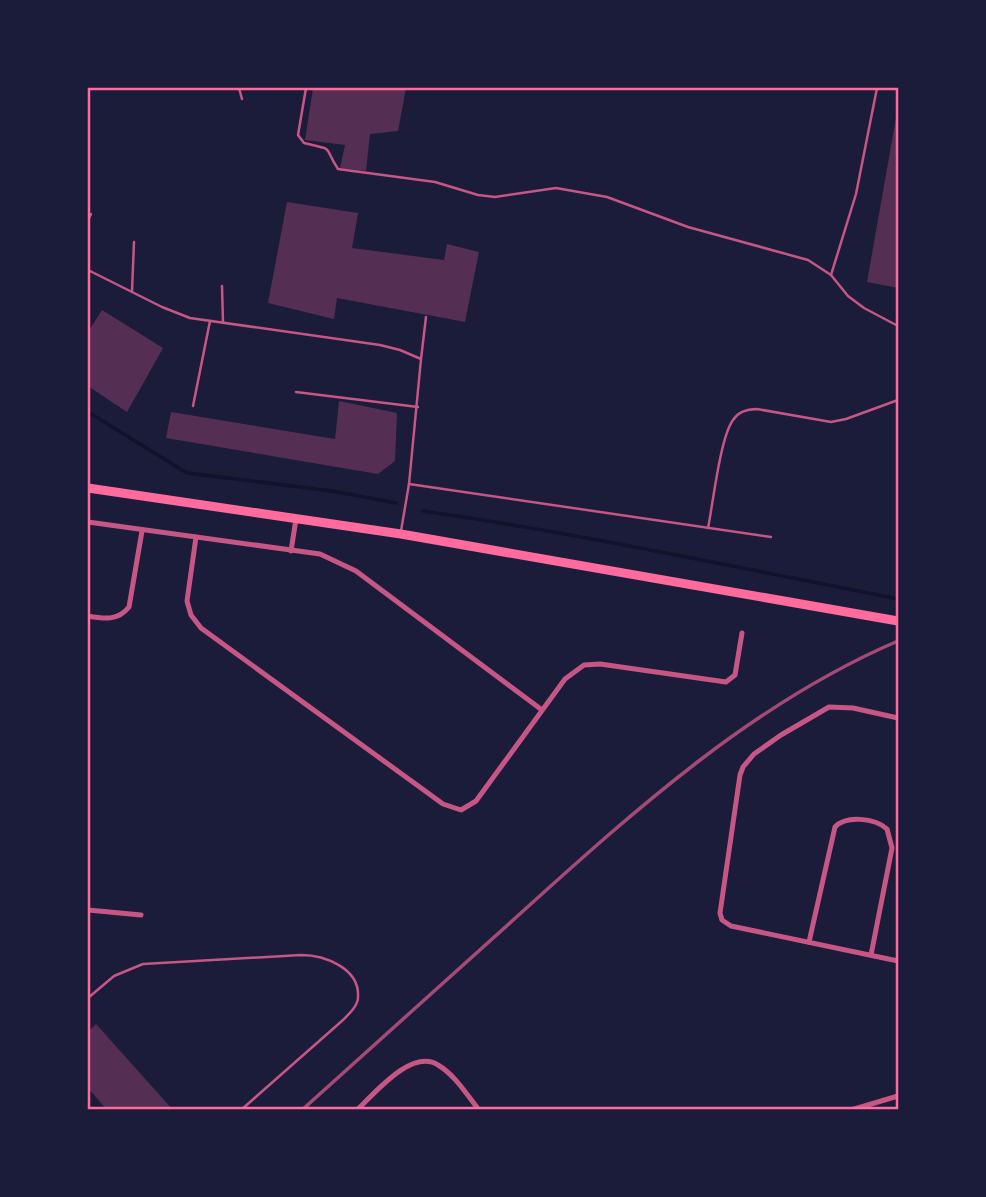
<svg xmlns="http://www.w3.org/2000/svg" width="986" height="1197" font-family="'PT Sans Narrow',sans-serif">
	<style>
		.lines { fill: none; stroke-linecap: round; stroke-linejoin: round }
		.stream { stroke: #12122b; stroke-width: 3.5 }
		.building { fill: #542f53 }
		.service { stroke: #c65784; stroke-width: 2.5 }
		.minor { stroke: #c65784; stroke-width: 5 }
		.trunk { stroke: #ff6b9d; stroke-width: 9 }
		.rail { stroke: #a44b75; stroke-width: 3.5 }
		.neatline { fill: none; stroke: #ff6b9d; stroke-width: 2.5 }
	</style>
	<rect width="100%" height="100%" fill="#1b1b3a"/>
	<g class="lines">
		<g class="stream">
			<polyline points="88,412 187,473 332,491 396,503"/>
			<path d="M423,511c159,23 317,57 475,88"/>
		</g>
	</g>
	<g class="building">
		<polygon points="313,88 406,88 398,131 370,134 366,171 340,168 345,145 305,140"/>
		<polygon points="897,112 898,112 898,288 867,282"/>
		<polygon points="287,202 358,213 352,248 444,260 447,244 479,252 465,322 337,298 334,319 268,303"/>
		<polygon points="102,310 163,348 127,412 88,386 88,332"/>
		<polygon points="339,401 397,413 395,461 378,474 166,438 171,412 335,439"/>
		<polygon points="96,1024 173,1110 107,1110 88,1088 88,1032"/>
	</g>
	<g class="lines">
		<g class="service">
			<polyline points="239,88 242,99"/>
			<path d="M306,88l-8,47 6,8c32,8 18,1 34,26l97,13 43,13 17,2 61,-9 51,9 81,30 120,33 23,15 17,21 16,12 34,18"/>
			<polyline points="88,220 91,214"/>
			<polyline points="88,270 162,307 190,318 380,345 400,350 421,359 409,484 401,531"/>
			<polyline points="831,275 856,194 877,88"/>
			<polyline points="222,286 223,323"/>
			<polyline points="132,291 134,242"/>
			<polyline points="421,359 426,317"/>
			<polyline points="296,392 418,407"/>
			<polyline points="193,406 210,321"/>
			<polyline points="409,484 771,537"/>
			<path d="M708,528c5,-24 12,-90 25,-108 5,-8 15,-11 24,-11l74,13 15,-3 52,-19"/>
			<path d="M88,998l26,-22 29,-12 158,-9c23,0 59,13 57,42 0,9 -9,17 -15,23l-102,90"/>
		</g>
		<g class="minor">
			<polyline points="88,522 320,554 356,571 542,710"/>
			<polyline points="196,537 187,601 191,615 201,628 443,804 461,810 476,801 565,679 584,665 600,664 726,682 735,675 742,633"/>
			<polyline points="291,551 296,519"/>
			<path d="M88,616c16,3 30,5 41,-9l13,-76"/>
			<polyline points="898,718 853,708 829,707 781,735 754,754 743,767 740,775 720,913 722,920 731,926 898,961"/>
			<polyline points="88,910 141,915"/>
			<path d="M809,942l26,-115c11,-12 40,-9 52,2l5,19 -21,107"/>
			<path d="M357,1110c18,-17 55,-62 81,-45 17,10 29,30 41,45"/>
			<polyline points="851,1110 898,1096"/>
		</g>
		<polyline class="trunk" points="88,488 401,534 898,621"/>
		<path class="rail" d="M302,1110c73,-66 147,-132 220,-198 114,-103 233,-210 376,-271"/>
	</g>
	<rect width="986" height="1197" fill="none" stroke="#1b1b3a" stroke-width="178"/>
	<rect x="89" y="89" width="808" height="1019" class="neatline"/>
</svg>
